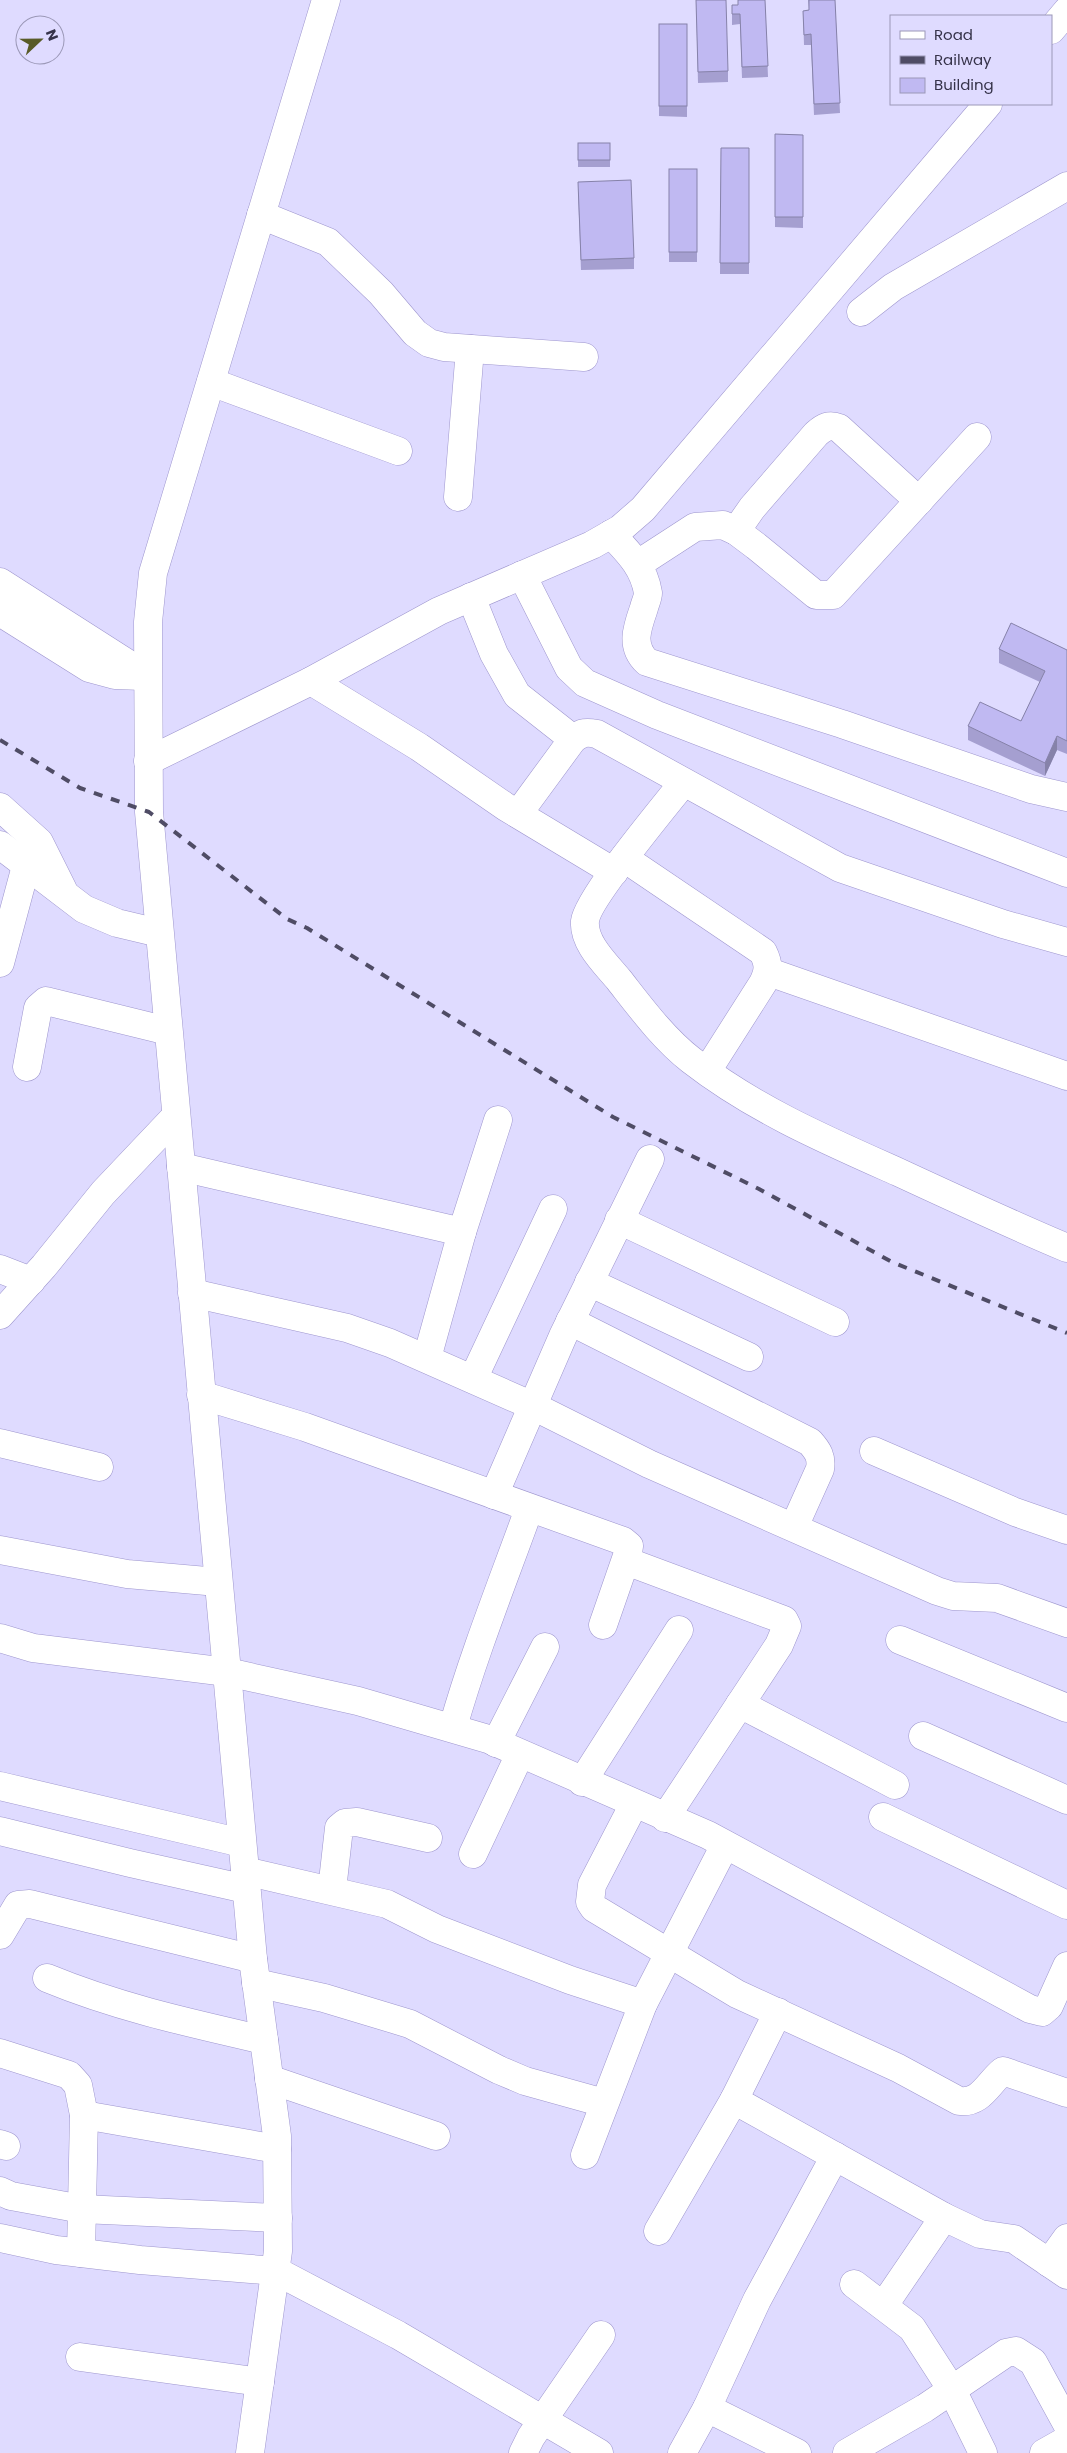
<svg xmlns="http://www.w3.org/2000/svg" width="1067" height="2453" font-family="Poppins,sans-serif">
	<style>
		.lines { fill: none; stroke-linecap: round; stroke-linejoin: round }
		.minor-casing { stroke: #9e96ce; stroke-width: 29 }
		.minor { stroke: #fff; stroke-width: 28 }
		.rail { stroke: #4f4c65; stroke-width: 4; stroke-dasharray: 9 9; stroke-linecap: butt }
		.wall { fill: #a59fd0 }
		.shaded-wall { fill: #8682a9 }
		.building { fill: #c0b9f2; stroke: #8682a9 }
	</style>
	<rect width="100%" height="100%" fill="#dfdbff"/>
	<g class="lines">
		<g class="minor-casing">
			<g id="minor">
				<polyline points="1051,30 1067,11"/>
				<polyline points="261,215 328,242 381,293 415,333 429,343 444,347 584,357"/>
				<polyline points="861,312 893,287 1067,186"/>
				<polyline points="211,382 398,451"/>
				<polyline points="458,497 470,349"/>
				<path d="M736,531l16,-23 64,-74c8,-7 13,-10 23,-6l80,73"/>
				<path d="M611,534c17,18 33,33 37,59 0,5 -3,10 -4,15 -7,20 -14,38 3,54l195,62 189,65 36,8"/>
				<polyline points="638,564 695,527 723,525 736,531 756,546 816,595 833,595 977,437"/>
				<polyline points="522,575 569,668 585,683 657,715 1067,873"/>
				<polyline points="0,582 147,676"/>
				<polyline points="471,597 494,654 517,695 573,739"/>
				<polyline points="0,612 89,668 115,675 143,676"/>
				<polyline points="311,681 419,747 506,807 614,872"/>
				<polyline points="148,761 311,681 439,611 592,545 620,529 643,509 988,104"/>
				<path d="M683,783c-18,23 -96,116 -98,138 -2,22 21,43 34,59 22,28 44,58 72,80 63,49 135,80 207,112 56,26 112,52 169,76"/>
				<polyline points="0,807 39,842 63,890"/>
				<path d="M518,814l55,-75c9,-7 14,-7 24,-5l243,134 163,56 64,18"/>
				<polyline points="0,845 84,909 117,923 159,933"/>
				<path d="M624,858l139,94c6,12 6,19 0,31l-56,88"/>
				<polyline points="0,963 26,866"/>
				<polyline points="769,972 1067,1076"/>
				<polyline points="27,1067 38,1008 46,1001 168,1031"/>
				<polyline points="181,1167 462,1232"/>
				<polyline points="619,1220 835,1322"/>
				<polyline points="0,1269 31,1281"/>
				<polyline points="589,1282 749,1357"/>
				<polyline points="192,1293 347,1328 390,1343 533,1406 649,1464 937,1591 953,1596 997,1598 1067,1623"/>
				<polyline points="0,1315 44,1266 103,1193 176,1116"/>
				<path d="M570,1321l240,121c8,9 12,15 10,27l-26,58"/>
				<polyline points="427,1358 462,1232 498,1120"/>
				<polyline points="473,1379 553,1209"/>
				<polyline points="201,1395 305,1427 623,1541 629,1546 628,1553 603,1625"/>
				<polyline points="0,1443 99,1467"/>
				<polyline points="874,1451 1015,1512 1067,1530"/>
				<polyline points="494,1495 563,1336 650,1159"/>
				<polyline points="0,1550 127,1574 218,1582"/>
				<polyline points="626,1561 776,1617 784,1620 787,1626 779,1645 665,1818"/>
				<polyline points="0,1638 33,1648 227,1672 358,1701 488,1739 708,1835 1030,2009 1042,2012 1049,2006 1067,1966"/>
				<polyline points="900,1640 1067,1708"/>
				<polyline points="740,1704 895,1785"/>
				<path d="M453,1727c21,-74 50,-146 76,-218"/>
				<polyline points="923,1736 1067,1800"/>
				<polyline points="496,1743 545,1647"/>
				<polyline points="582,1782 679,1630"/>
				<polyline points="0,1786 242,1843"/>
				<path d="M634,1804l-42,81 -2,17 4,6 143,86 161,74 61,33c22,3 29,-18 44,-30l64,22"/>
				<polyline points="883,1817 1067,1905"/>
				<polyline points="0,1831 130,1863 246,1889"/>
				<polyline points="473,1854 520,1754"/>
				<polyline points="245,1871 387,1904 437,1929 570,1980 643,2004"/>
				<polyline points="332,1890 339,1828 345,1823 357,1822 428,1838"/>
				<polyline points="0,1935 18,1905 30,1904 253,1959"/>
				<path d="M47,1978c70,29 143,45 217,62"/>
				<polyline points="256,1983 324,1998 410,2024 499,2070 525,2081 604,2103"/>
				<polyline points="0,2053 69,2075 78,2085 84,2115 81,2253"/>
				<polyline points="269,2079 436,2136"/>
				<polyline points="734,2100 944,2217 980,2234 1014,2239 1067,2275"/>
				<polyline points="84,2115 277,2149"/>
				<polyline points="0,2144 6,2146"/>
				<polyline points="585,2155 643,2004 725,1845"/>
				<polyline points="0,2191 11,2196 82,2209 278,2218"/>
				<polyline points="658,2231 734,2100 778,2012"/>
				<polyline points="0,2238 56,2250 140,2260 276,2271 398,2335 599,2453"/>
				<polyline points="1049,2263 1067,2238"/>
				<polyline points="854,2284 912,2328 952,2390 983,2453"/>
				<polyline points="884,2305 944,2217"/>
				<polyline points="80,2357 260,2382"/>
				<polyline points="707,2408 797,2453"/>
				<polyline points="250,2453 278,2251 277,2136 253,1959 149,812 148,622 153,573 326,0"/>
				<polyline points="523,2453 531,2437 601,2335"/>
				<polyline points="682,2453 707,2408 757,2300 835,2156"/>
				<polyline points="847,2453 925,2408 1006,2353 1016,2351 1033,2362 1067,2424"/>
				<polyline points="1044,2453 1067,2440"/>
			</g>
		</g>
		<use href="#minor" class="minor"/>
		<polyline class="rail" points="0,740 80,788 149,812 287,919 307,928 613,1117 759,1189 892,1262 1067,1333"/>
	</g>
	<g class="wall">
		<polygon points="696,0 728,71 728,82 698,83"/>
		<polygon points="738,0 765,0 768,77 742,78 740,24 732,25 732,5 738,5"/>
		<polygon points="808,0 835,0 840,113 814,115 811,45 804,45 803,11 809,10"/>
		<polygon points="659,24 687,24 687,117 659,116"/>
		<polygon points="775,134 803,135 803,228 775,227"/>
		<rect x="578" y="143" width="32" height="24"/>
		<polygon points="721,148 749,148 749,274 720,274"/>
		<rect x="669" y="169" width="28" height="93"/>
		<polygon points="578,192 634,258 634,269 581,270"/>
		<polygon points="999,649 1067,650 1067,754 1057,750 1045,776 968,740 968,726 1021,721 1040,682 999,663"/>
	</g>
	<polygon class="shaded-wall" points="1057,736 1057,750 1045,776 1045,763"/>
	<g class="building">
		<polygon points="696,0 726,0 728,71 698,72"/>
		<polygon points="738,0 765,0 768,66 742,67 740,14 732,14 732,5 738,5"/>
		<polygon points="809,0 835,0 840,103 814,104 811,34 804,35 803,11 809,10"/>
		<rect x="659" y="24" width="28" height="82"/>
		<polygon points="775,134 803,135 803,217 775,217"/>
		<rect x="578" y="143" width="32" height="17"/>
		<polygon points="721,148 749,148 749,263 720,263"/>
		<rect x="669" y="169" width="28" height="83"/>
		<polygon points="631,180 634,258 581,260 578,182"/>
		<polygon points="1011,623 1067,650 1067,741 1057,736 1045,763 968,726 980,702 1021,721 1045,671 999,649"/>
	</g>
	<rect x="890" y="15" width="162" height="90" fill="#dfdbff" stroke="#9b98b7"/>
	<rect x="900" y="31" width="25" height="8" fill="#ffffff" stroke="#9b98b7"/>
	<text x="934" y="40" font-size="15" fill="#36334a">Road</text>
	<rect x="900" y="56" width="25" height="8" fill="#4f4c65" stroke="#9b98b7"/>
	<text x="934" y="65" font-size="15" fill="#36334a">Railway</text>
	<rect x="900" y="78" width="25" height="15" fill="#c0b9f2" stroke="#9b98b7"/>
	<text x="934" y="90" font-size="15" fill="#36334a">Building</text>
	<g transform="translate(40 40) rotate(68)"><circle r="24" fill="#dfdbff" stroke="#9b98b7"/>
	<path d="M0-4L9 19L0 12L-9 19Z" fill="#595b28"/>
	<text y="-8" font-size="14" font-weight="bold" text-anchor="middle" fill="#36334a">N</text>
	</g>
</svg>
